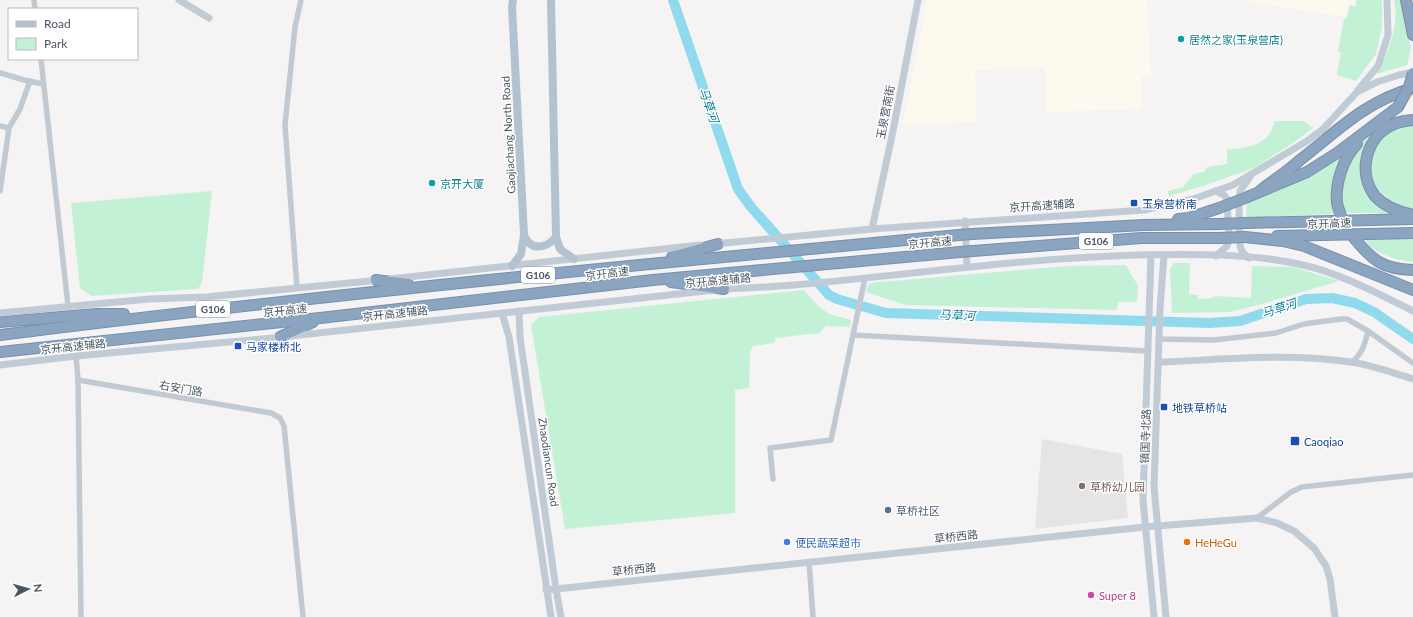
<svg xmlns="http://www.w3.org/2000/svg" width="1413" height="617" font-family="Lato,'Noto Sans SC',sans-serif">
	<style>
		.commercial { fill: #fdf9ef }
		.education { fill: #e6e4e5 }
		.green { fill: #c3f1d5 }
		.lines { fill: none; stroke-linecap: round; stroke-linejoin: round }
		.river { stroke: #90daee; stroke-width: 10 }
		.highway-casing { stroke: #7690ad; stroke-width: 12 }
		.street { stroke: #c1cad2; stroke-width: 5.5 }
		.secondary { stroke: #c1cbd6; stroke-width: 7 }
		.primary { stroke: #b3c2d1; stroke-width: 8 }
		.highway { stroke: #8ba5c1; stroke-width: 10 }
		.highway-bridge-casing { stroke: #7690ad; stroke-width: 12; stroke-linecap: butt }
		.highway-bridge { stroke: #8ba5c1; stroke-width: 10 }
		.culture-dot { fill: #0f9aa8; stroke: #fff; stroke-width: 1.5 }
		.transit-dot { fill: #1a4fb4; stroke: #fff; stroke-width: 1.5 }
		.education-dot { fill: #8d6e63; stroke: #fff; stroke-width: 1.5 }
		.service-dot { fill: #5c6f8a; stroke: #fff; stroke-width: 1.5 }
		.shop-dot { fill: #3f7fe0; stroke: #fff; stroke-width: 1.5 }
		.food-dot { fill: #e8710a; stroke: #fff; stroke-width: 1.5 }
		.hotel-dot { fill: #d1479c; stroke: #fff; stroke-width: 1.5 }
		.labels { text-anchor: middle; dominant-baseline: central; stroke-width: 3; stroke-linejoin: round; paint-order: stroke }
		.shield { fill: #fff; stroke: #808990; stroke-width: 1 }
		.shield-label { font-size: 10px; font-weight: bold; fill: #4a5661 }
		.culture-label { font-size: 11px; fill: #0d838f; stroke: #fff; text-anchor: start }
		.street-label { font-size: 11px; fill: #4a5661; stroke: #fff }
		.transit-label { font-size: 11px; fill: #164399; stroke: #fff; text-anchor: start }
		.education-label { font-size: 11px; fill: #785e54; stroke: #fff; text-anchor: start }
		.service-label { font-size: 11px; fill: #4e5e75; stroke: #fff; text-anchor: start }
		.shop-label { font-size: 11px; fill: #366cbe; stroke: #fff; text-anchor: start }
		.food-label { font-size: 11px; fill: #c56008; stroke: #fff; text-anchor: start }
		.hotel-label { font-size: 11px; fill: #b23c85; stroke: #fff; text-anchor: start }
		.water-label { font-size: 12px; font-style: italic; fill: #0c7c9b; stroke: #fff }
	</style>
	<rect width="100%" height="100%" fill="#f5f3f3"/>
	<g class="commercial">
		<polygon points="927,0 1147,0 1151,76 1141,77 1142,109 1046,112 1045,68 975,70 977,122 903,125"/>
		<polygon points="1249,0 1348,0 1346,16 1331,15 1248,2"/>
	</g>
	<polygon class="education" points="1042,439 1122,454 1128,518 1035,529"/>
	<g class="green">
		<polygon points="1356,0 1382,0 1382,27 1376,54 1356,81 1337,75 1341,52 1338,51 1344,19 1347,18 1350,5 1356,7"/>
		<path d="M1394,0h6l11,48 -4,17 -30,9c11,-23 23,-48 17,-74z"/>
		<path d="M1275,121h28l10,7 -20,15 -39,25 -51,18 -34,10 -1,-5 15,-4 11,-13 10,-2 3,-5 20,-3v-14c15,-2 34,-3 43,-17 2,-3 3,-8 5,-12z"/>
		<polygon points="1413,126 1413,209 1406,209 1396,205 1375,187 1372,179 1371,163 1373,151 1380,142 1394,128"/>
		<path d="M1365,139l2,3 -6,14v11l30,46h-44c-10,-24 -8,-34 5,-56 4,-7 7,-13 13,-18z"/>
		<path d="M1341,154c-7,23 -11,36 -3,60l-92,3 1,-16z"/>
		<polygon points="212,191 202,282 198,289 91,296 80,288 71,203"/>
		<path d="M1413,236v26c-14,-1 -33,-7 -43,-16 -2,-2 -4,-6 -5,-9z"/>
		<polygon points="1174,263 1190,263 1189,294 1198,295 1198,299 1212,298 1214,296 1251,298 1252,266 1293,267 1339,281 1262,304 1230,312 1172,313 1170,269"/>
		<polygon points="1126,265 1138,286 1137,302 1118,302 1117,310 906,305 866,292 869,283 1067,266"/>
		<polygon points="804,290 816,304 829,314 851,320 850,327 826,326 819,333 776,338 774,343 753,346 750,352 749,388 735,390 735,513 565,529 531,325 539,317"/>
	</g>
	<g class="lines">
		<polyline class="river" points="673,0 738,189 751,207 829,295 837,299 886,313 1209,323 1240,321 1306,299 1332,298 1355,303 1374,312 1413,339"/>
		<g class="highway-casing">
			<g id="highway">
				<polyline points="1406,0 1413,35"/>
				<path d="M1413,120c-7,1 -14,1 -21,5 -26,12 -35,48 -17,71 10,11 24,16 38,19"/>
				<path d="M1261,190c13,-10 27,-19 39,-30 37,-29 66,-59 113,-72"/>
				<polyline points="1245,198 1307,172 1337,153 1398,107"/>
				<path d="M1341,216c-1,-4 -3,-8 -4,-13 -2,-19 6,-45 20,-59"/>
				<polyline points="1178,219 1189,218 1219,208"/>
				<polyline points="1245,223 1413,219"/>
				<polyline points="972,234 1144,225 1219,224"/>
				<polyline points="1277,236 1413,233"/>
				<polyline points="1245,237 1283,241 1304,246 1413,290"/>
				<path d="M1354,238c19,23 29,31 59,32"/>
				<polyline points="973,251 1141,238 1219,238"/>
				<polyline points="672,257 718,244"/>
				<polyline points="376,280 408,284"/>
				<polyline points="671,282 724,289"/>
				<polyline points="0,322 97,314 124,314"/>
				<path d="M0,335c216,-27 433,-50 650,-71 103,-10 206,-19 309,-29"/>
				<polyline points="280,337 313,322"/>
				<polyline points="0,352 320,318 653,280 960,252"/>
			</g>
		</g>
		<g class="street">
			<polyline points="34,0 35,9"/>
			<polyline points="41,59 68,306"/>
			<polyline points="0,73 24,80 43,84"/>
			<polyline points="0,126 9,128"/>
			<polyline points="0,191 9,128 20,109 30,81"/>
			<polyline points="865,278 853,335 1147,351"/>
			<polyline points="297,288 285,125 295,27 301,0"/>
			<polyline points="1159,339 1214,340 1276,333 1304,324 1341,319 1347,319 1368,331 1413,363"/>
			<polyline points="76,356 78,380 81,617"/>
			<path d="M1352,362c10,-8 13,-18 16,-31"/>
			<polyline points="78,380 271,413 280,418 284,426 303,617"/>
			<polyline points="773,479 770,448 831,440 853,335"/>
			<polyline points="1257,518 1291,492 1302,487 1413,475"/>
			<polyline points="809,562 813,617"/>
		</g>
		<g class="secondary">
			<polyline points="179,0 209,18"/>
			<polyline points="1358,90 1378,66 1388,35 1387,0"/>
			<polyline points="1216,191 1224,195 1227,199 1229,240 1227,246 1216,256"/>
			<polyline points="965,221 967,267"/>
			<polyline points="872,229 893,131 918,0"/>
			<polyline points="714,244 872,229 1144,210 1193,199 1233,185 1307,141 1323,129 1357,92 1377,82 1399,75 1413,72"/>
			<polyline points="1151,255 1143,500 1154,617"/>
			<polyline points="1164,255 1160,309 1154,487 1166,617"/>
			<polyline points="1249,258 1243,253 1240,246 1239,206 1240,191 1250,177"/>
			<polyline points="390,279 700,245"/>
			<polyline points="519,311 520,337 556,589 561,617"/>
			<polyline points="0,313 149,299 206,297 380,280"/>
			<polyline points="502,313 509,337 551,617"/>
			<path d="M1159,362h7c61,-3 124,-9 185,0 21,3 42,11 62,17"/>
			<path d="M0,365l76,-9 196,-18 452,-49c23,-1 47,-2 70,-4 115,-10 229,-27 344,-30 52,-1 114,-2 165,10 39,9 74,28 110,46"/>
			<polyline points="546,590 1145,527 1257,518 1277,523 1294,531 1314,548 1326,566 1330,579 1335,617"/>
		</g>
		<g class="primary">
			<polyline points="551,0 556,237 560,249 574,259"/>
			<path d="M524,235c6,16 22,14 32,2"/>
			<polyline points="512,266 521,254 524,235 512,7 513,0"/>
		</g>
		<use href="#highway" class="highway"/>
		<g class="highway-bridge-casing">
			<g id="highway-bridge">
				<polyline points="1398,107 1409,87 1413,73"/>
				<polyline points="1219,208 1245,198"/>
				<polyline points="1219,224 1245,223"/>
				<polyline points="959,235 972,234"/>
				<polyline points="1219,238 1245,237"/>
				<polyline points="960,252 973,251"/>
			</g>
		</g>
		<use href="#highway-bridge" class="highway-bridge"/>
	</g>
	<g class="culture-dot">
		<circle cx="1181" cy="39" r="4"/>
		<circle cx="432" cy="183" r="4"/>
	</g>
	<g class="transit-dot">
		<rect x="1130" y="199" width="8" height="8" rx="2"/>
		<rect x="234" y="342" width="8" height="8" rx="2"/>
		<rect x="1160" y="403" width="8" height="8" rx="2"/>
		<rect x="1290" y="436" width="10" height="10" rx="2"/>
	</g>
	<circle class="education-dot" cx="1082" cy="486" r="4"/>
	<circle class="service-dot" cx="888" cy="510" r="4"/>
	<circle class="shop-dot" cx="787" cy="542" r="4"/>
	<circle class="food-dot" cx="1187" cy="542" r="4"/>
	<circle class="hotel-dot" cx="1091" cy="595" r="4"/>
	<g class="labels">
		<g class="shield">
			<rect x="1079" y="233" width="34" height="16" rx="3"/>
			<rect x="521" y="267" width="34" height="16" rx="3"/>
			<rect x="196" y="301" width="34" height="16" rx="3"/>
		</g>
		<g class="shield-label">
			<text x="1096" y="241">G106</text>
			<text x="538" y="275">G106</text>
			<text x="213" y="309">G106</text>
		</g>
		<g class="culture-label">
			<text x="1189" y="39">居然之家(玉泉营店)</text>
			<text x="440" y="183">京开大厦</text>
		</g>
		<g class="street-label">
			<text transform="translate(885 112) rotate(-79)">玉泉营南街</text>
			<text transform="translate(508 135) rotate(-93)">Gaojiachang North Road</text>
			<text transform="translate(1042 205) rotate(-4)">京开高速辅路</text>
			<text transform="translate(1329 223) rotate(-2)">京开高速</text>
			<text transform="translate(930 242) rotate(-5)">京开高速</text>
			<text transform="translate(607 273) rotate(-7)">京开高速</text>
			<text transform="translate(718 280) rotate(-5)">京开高速辅路</text>
			<text transform="translate(285 310) rotate(-6)">京开高速</text>
			<text transform="translate(395 313) rotate(-6)">京开高速辅路</text>
			<text transform="translate(73 346) rotate(-6)">京开高速辅路</text>
			<text transform="translate(181 388) rotate(10)">右安门路</text>
			<text transform="translate(1145 436) rotate(-88)">镇国寺北路</text>
			<text transform="translate(549 462) rotate(82)">Zhaodiancun Road</text>
			<text transform="translate(956 536) rotate(-6)">草桥西路</text>
			<text transform="translate(634 569) rotate(-6)">草桥西路</text>
		</g>
		<g class="transit-label">
			<text x="1142" y="203">玉泉营桥南</text>
			<text x="246" y="346">马家楼桥北</text>
			<text x="1172" y="407">地铁草桥站</text>
			<text x="1304" y="441">Caoqiao</text>
		</g>
		<g class="education-label">
			<text x="1090" y="486">草桥幼儿园</text>
		</g>
		<g class="service-label">
			<text x="896" y="510">草桥社区</text>
		</g>
		<g class="shop-label">
			<text x="795" y="542">便民蔬菜超市</text>
		</g>
		<g class="food-label">
			<text x="1195" y="542">HeHeGu</text>
		</g>
		<g class="hotel-label">
			<text x="1099" y="595">Super 8</text>
		</g>
		<g class="water-label">
			<text transform="translate(709 105) rotate(71)">马草河</text>
			<text transform="translate(1279 308) rotate(-18)">马草河</text>
			<text transform="translate(957 315) rotate(2)">马草河</text>
		</g>
	</g>
	<rect x="8" y="8" width="130" height="52" fill="#ffffff" stroke="#b7bbc0"/>
	<rect x="16" y="21" width="20" height="6" fill="#b3c2d1" stroke="#b7bbc0"/>
	<text x="44" y="28" font-size="12" fill="#4a5661">Road</text>
	<rect x="16" y="38" width="20" height="12" fill="#c3f1d5" stroke="#b7bbc0"/>
	<text x="44" y="48" font-size="12" fill="#4a5661">Park</text>
	<g transform="translate(28 589) rotate(84)" stroke="#ffffff" stroke-width="3" paint-order="stroke">
	<path d="M0-3L7 15L0 10L-7 15Z" fill="#4a5661"/>
	<text y="-6" font-size="11" font-weight="bold" text-anchor="middle" fill="#4a5661">N</text>
	</g>
</svg>
